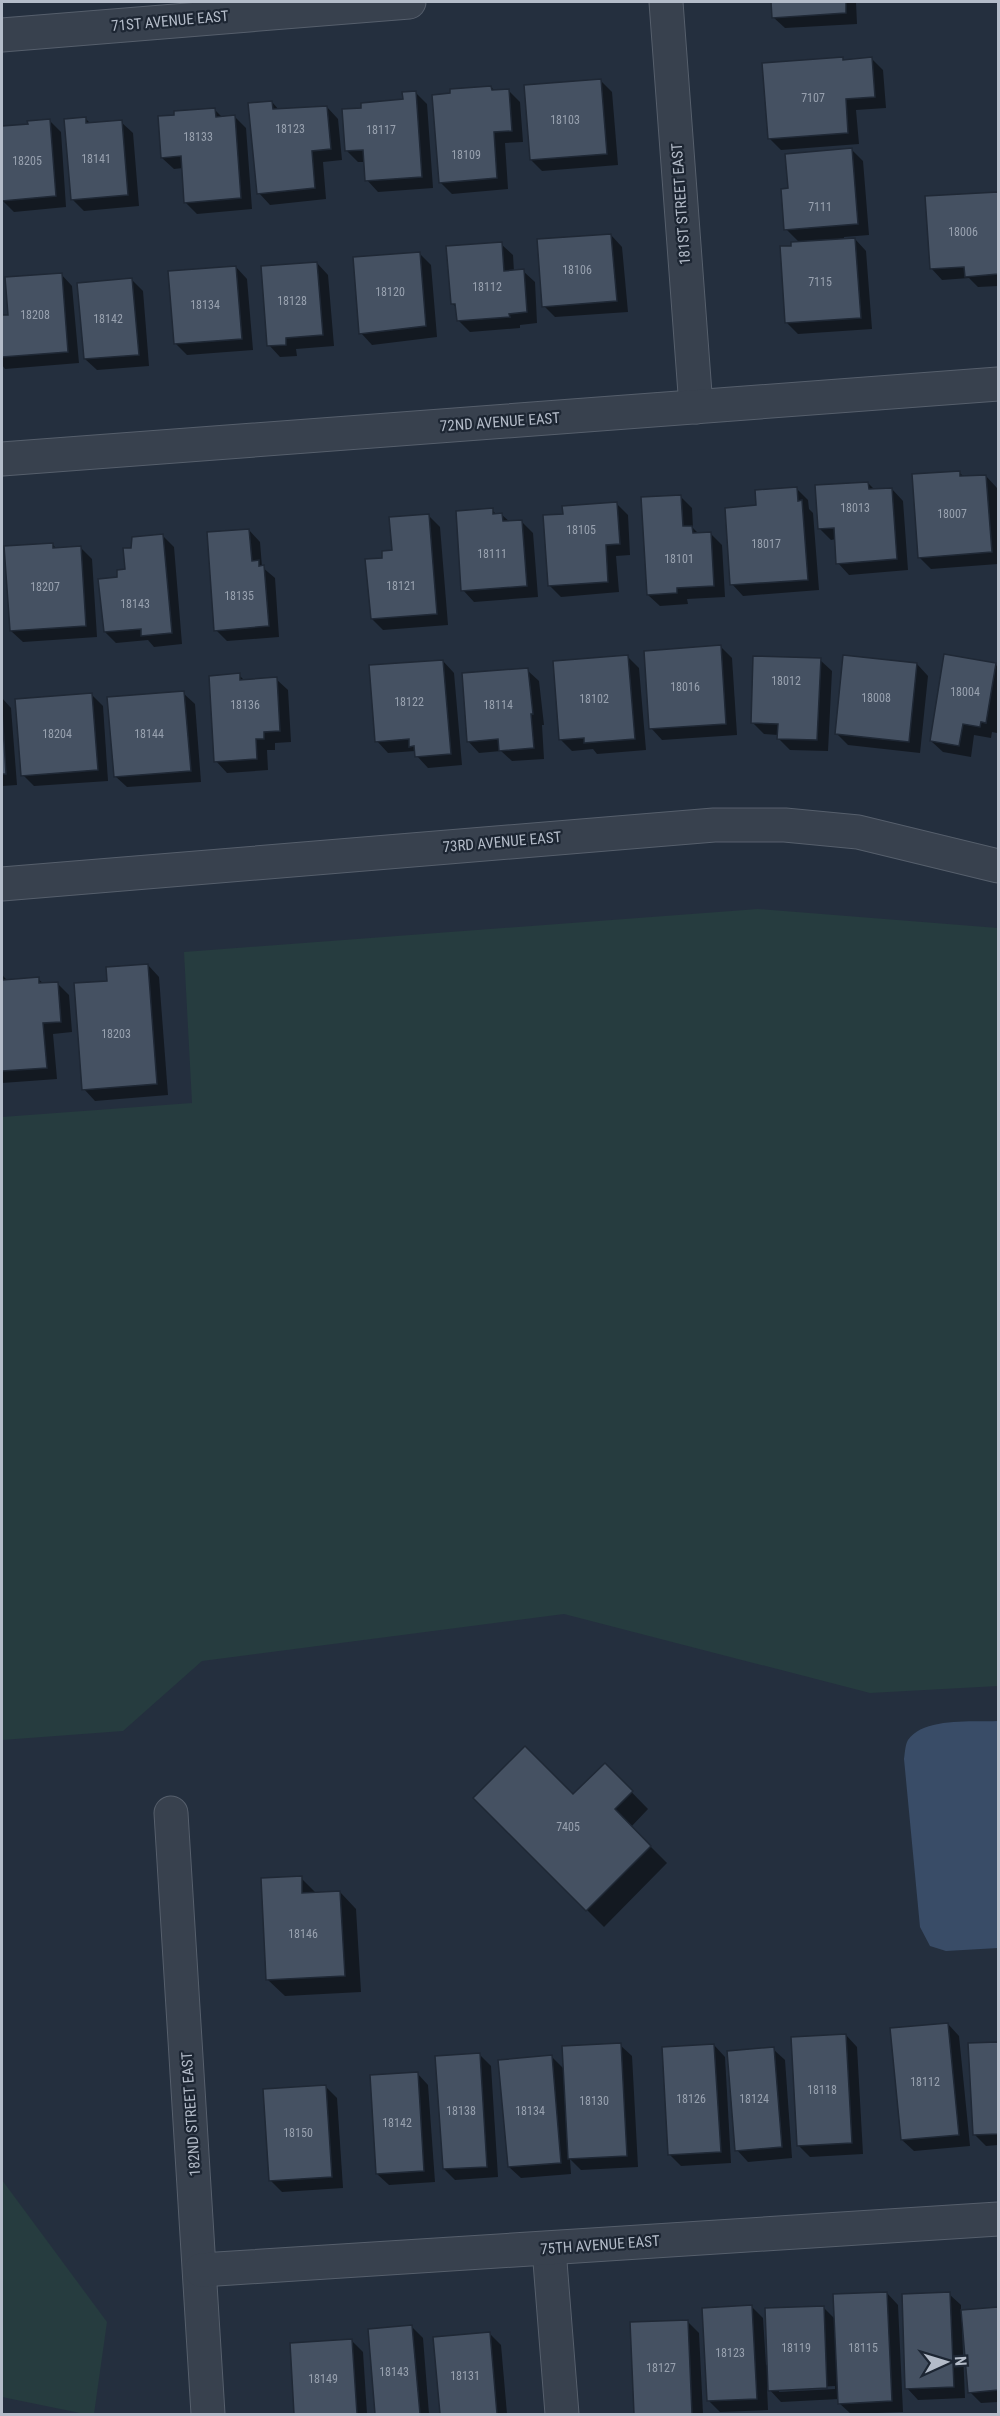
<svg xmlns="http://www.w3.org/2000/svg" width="1000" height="2416" font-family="'Roboto Condensed',sans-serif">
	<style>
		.green { fill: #263c3f }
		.water { fill: #394c67 }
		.shadow { fill: #0007; fill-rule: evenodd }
		.building { fill: #455162; stroke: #1f2835; stroke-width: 1.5 }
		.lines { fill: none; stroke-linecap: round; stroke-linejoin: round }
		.minor-casing { stroke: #565f6c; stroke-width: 35 }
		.minor { stroke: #38414e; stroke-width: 33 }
		.labels { text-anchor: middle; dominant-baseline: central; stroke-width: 4.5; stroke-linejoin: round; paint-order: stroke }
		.number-label { font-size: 12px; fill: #98a1af }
		.street-label { font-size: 15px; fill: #b4bcc9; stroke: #1d2633 }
	</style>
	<rect width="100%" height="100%" fill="#242f3e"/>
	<g class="green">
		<polygon points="758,909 998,928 998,1686 870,1693 564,1614 202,1661 123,1731 2,1740 2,1117 192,1103 184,952"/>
		<polygon points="2,2180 107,2322 94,2414 85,2414 2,2397"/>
	</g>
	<path class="water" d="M998,1721v227l-52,3 -16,-5 -10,-19 -16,-168c1,-6 1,-14 4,-19 15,-23 66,-18 90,-19z"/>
	<g class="shadow">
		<polygon points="772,2 856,2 857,24 785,28 773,17"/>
		<polygon points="842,59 845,61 872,59 883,70 886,108 856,110 859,144 781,150 770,139"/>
		<polygon points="601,81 612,92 618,165 542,171 531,160"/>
		<polygon points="491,87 495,91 508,90 520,102 523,142 505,143 508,189 452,194 440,182"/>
		<polygon points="416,93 427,104 433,188 378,192 367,180 366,162 358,162 347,151 363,109 404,101"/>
		<polygon points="272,102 279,110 327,107 338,119 342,160 323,162 326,199 270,205 259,193"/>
		<polygon points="214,109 223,118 234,116 246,128 252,209 197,214 185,202 183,168 174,169 162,158"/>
		<polygon points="85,118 91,124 121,122 133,133 139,206 84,211 72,199"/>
		<polygon points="50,121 61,132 66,207 14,212 2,200 2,127 29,125"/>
		<polygon points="852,150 863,161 869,235 844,237 844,240 855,239 866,251 872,329 798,334 787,323 793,247 800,243 786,229 790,190"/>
		<polygon points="998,194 998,286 978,287 969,278 942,280 931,268 927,198"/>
		<polygon points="611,235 622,247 628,312 555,317 544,306"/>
		<polygon points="501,244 513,255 514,272 523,271 535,282 537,323 520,325 520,328 470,332 458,320 457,308 452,303"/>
		<polygon points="420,254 431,265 437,337 372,345 361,333"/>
		<polygon points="317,263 328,275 334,346 296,349 297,356 280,357 269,345"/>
		<polygon points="236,267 247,279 253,350 187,355 176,344"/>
		<polygon points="61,274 72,286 79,363 5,369 2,365 2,317 10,316"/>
		<polygon points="131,279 143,291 149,366 97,370 85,359"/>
		<polygon points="959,472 965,478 986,476 997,488 998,564 931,569 920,558"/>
		<polygon points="868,483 875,490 892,489 903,501 908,570 849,575 838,563 836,539 831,540 819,528"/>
		<polygon points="797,489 808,500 809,509 813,513 819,590 743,596 732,584 758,507"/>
		<polygon points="680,496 692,508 693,528 699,534 710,533 722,545 725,597 687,599 688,604 660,606 648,595"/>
		<polygon points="616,503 628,515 630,555 616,556 619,592 561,597 549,585 565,515"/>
		<polygon points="492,510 497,515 502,515 510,522 522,522 533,533 538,597 474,602 463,590"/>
		<polygon points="428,515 440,527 448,625 383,630 372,619 384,559"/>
		<polygon points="249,530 260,542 262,567 275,578 279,637 227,641 216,630"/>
		<polygon points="163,536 174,547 182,644 154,647 148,640 116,643 105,632 119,579"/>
		<polygon points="52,544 57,549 80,547 92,559 97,637 23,642 11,631"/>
		<polygon points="720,646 732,658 737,735 662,740 651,728"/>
		<polygon points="627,656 639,668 646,750 597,754 593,749 572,751 561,740"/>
		<polygon points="820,660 832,671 828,751 790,750 778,738 778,735 764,734 753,723"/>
		<polygon points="443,661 454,673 462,765 428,768 417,756 415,751 388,753 377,741"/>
		<polygon points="917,664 928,676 920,753 848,745 836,733"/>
		<polygon points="995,664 998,667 997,733 992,732 991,738 974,735 971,757 943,752 931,741"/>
		<polygon points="527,670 539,681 544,725 542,725 544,759 512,761 501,751 479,753 468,741"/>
		<polygon points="239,675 245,681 276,679 288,690 291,742 275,743 275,750 267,750 268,770 227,773 216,761"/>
		<polygon points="183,693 195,704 201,782 127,787 115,776"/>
		<polygon points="92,695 103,706 108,781 34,786 23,775"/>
		<polygon points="2,698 11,708 17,785 2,786"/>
		<polygon points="148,965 159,977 168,1095 95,1101 84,1089 109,982"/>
		<polygon points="2,975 8,981 38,979 44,984 57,983 69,995 72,1032 53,1034 57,1079 2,1083"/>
		<polygon points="605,1765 648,1809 631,1827 667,1863 604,1927 475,1798 573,1796"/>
		<polygon points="301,1878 317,1894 340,1892 356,1909 361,1992 285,1996 268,1980"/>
		<polygon points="948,2024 959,2036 970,2146 914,2151 902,2140"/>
		<polygon points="846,2035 857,2047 863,2154 810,2157 798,2145"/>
		<polygon points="998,2043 998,2145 986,2146 975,2135 970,2045"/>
		<polygon points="620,2045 632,2056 638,2167 581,2170 570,2159 571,2174 521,2178 509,2167 551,2056 565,2070"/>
		<polygon points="714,2045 725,2057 731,2163 681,2166 669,2154"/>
		<polygon points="773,2049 785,2060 792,2158 748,2162 737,2150"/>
		<polygon points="480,2055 491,2066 498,2177 455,2180 444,2169"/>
		<polygon points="417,2073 428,2085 435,2182 389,2185 377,2174"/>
		<polygon points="326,2087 337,2098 343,2188 282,2192 271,2181"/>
		<path d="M887,2293l11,12 5,107 -52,2 -12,-11v-4l-58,3 -14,-15 1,23 -48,2 -11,-11 43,-94 11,11 3,47 3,-1 54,-57 13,13zM835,2386v3l-56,3v-3z"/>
		<polygon points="949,2294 961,2305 961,2311 998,2308 998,2402 981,2403 970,2392 964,2330 962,2330 965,2398 918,2400 907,2388"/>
		<polygon points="687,2321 699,2333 703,2414 635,2414 632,2324"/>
		<polygon points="411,2326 423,2338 429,2414 377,2414 370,2330"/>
		<polygon points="489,2333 501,2345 507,2414 442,2414 434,2339"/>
		<polygon points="352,2341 363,2352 367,2414 296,2414 291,2344"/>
	</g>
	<g class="building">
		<polygon points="771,2 846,2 846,13 772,18"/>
		<polygon points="843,57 843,60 872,57 875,97 846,99 848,133 768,139 762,63"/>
		<polygon points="601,79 607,154 530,160 524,85"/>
		<polygon points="491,86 492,90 509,89 512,131 494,132 497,178 439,183 432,95 450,93 450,89"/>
		<polygon points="416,91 422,177 365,181 363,150 345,151 342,109 361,108 361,103 403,99 402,92"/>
		<polygon points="272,101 273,109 327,106 331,149 312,151 315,188 257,194 248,103"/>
		<polygon points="215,108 216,117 235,115 241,198 184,203 181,156 161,158 158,116 174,115 174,111"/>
		<polygon points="86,117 86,123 122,120 128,195 71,200 64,119"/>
		<polygon points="50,119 56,196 2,201 2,126 28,124 27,121"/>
		<polygon points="852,148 858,224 784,230 781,189 788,188 785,154"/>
		<polygon points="998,192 998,274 965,277 964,267 930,269 925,196"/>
		<polygon points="611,234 617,301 542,307 537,239"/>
		<polygon points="855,238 861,318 785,323 780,246 791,246 791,242"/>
		<polygon points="502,242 504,271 524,269 527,312 509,314 510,317 457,321 455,304 451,304 446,246"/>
		<polygon points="420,252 426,326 359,334 353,257"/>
		<polygon points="317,262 323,335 286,338 286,345 267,346 261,266"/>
		<polygon points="236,266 242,339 174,344 168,271"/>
		<polygon points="62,273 68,352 2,357 2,315 8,315 5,277"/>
		<polygon points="132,278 139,355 84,359 77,283"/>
		<polygon points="960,471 960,476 986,475 992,552 918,558 912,474"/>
		<polygon points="868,482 869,489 892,488 897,559 836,564 834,528 818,529 815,485"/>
		<polygon points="797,487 798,501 802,500 808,580 730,585 725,508 756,505 755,490"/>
		<polygon points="681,495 683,526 692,526 693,533 711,532 714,586 677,588 677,593 647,595 641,497"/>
		<polygon points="617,502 620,544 606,545 608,582 548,586 543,515 563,514 562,506"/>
		<polygon points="493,508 493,514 502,513 503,521 522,520 527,586 461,591 456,511"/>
		<polygon points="429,514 437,614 371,619 365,559 382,558 382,551 392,550 389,517"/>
		<polygon points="249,529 252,561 259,560 259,566 264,565 269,626 214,631 207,532"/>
		<polygon points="163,534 172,633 141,636 141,629 104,632 98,579 117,577 117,570 125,569 123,548 131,548 132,537"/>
		<polygon points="53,543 53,548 81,546 86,626 10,631 4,546"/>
		<polygon points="721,645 726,724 649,729 644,651"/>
		<polygon points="944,654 996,663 986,723 981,722 980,727 963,724 959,746 930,741"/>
		<polygon points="628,655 635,739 584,743 584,738 559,740 553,661"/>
		<polygon points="843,655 917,663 909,742 835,734"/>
		<polygon points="753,656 821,658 817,740 777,739 778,724 751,723"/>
		<polygon points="443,660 451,754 415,757 414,746 409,747 409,739 375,742 369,665"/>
		<polygon points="528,668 533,714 531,714 534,748 499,751 498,739 467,742 462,673"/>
		<polygon points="240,673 240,680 277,677 280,731 264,732 264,739 256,739 257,759 214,762 209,676"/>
		<polygon points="184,691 191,771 114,777 107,697"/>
		<polygon points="92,693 98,770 21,776 15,699"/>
		<polygon points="2,711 6,774 2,774"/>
		<polygon points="148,964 157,1084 82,1090 74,983 107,981 106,967"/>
		<polygon points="2,973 3,980 39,977 39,983 58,982 61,1022 43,1023 47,1068 2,1071"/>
		<polygon points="525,1746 573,1794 605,1763 633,1791 615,1809 651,1846 586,1911 473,1798"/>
		<polygon points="302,1876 302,1893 340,1891 345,1976 266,1980 261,1878"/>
		<polygon points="948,2023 959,2135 901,2140 890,2028"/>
		<polygon points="846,2034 852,2143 797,2146 791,2037"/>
		<polygon points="998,2042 998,2134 973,2135 968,2043"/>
		<polygon points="621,2043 627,2156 568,2159 562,2046"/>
		<polygon points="714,2044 721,2152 668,2155 662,2047"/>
		<polygon points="774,2047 782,2147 735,2151 727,2051"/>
		<polygon points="480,2053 487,2167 443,2169 435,2056"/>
		<polygon points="552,2055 561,2163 508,2167 498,2060"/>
		<polygon points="418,2072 424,2171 376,2174 370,2075"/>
		<polygon points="326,2085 332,2177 269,2181 263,2089"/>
		<polygon points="887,2292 892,2401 838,2404 833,2294"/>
		<polygon points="950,2292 954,2387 905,2389 902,2294"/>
		<polygon points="752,2305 757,2399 707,2401 702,2308"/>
		<polygon points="824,2306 827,2388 768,2391 765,2308"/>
		<polygon points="998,2307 998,2390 968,2393 961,2310"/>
		<polygon points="688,2320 692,2414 634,2414 630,2322"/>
		<polygon points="412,2325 420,2414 375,2414 368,2329"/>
		<polygon points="490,2332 497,2414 440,2414 433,2337"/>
		<polygon points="352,2339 357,2414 294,2414 290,2343"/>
	</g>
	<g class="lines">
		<g class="minor-casing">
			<g id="minor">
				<polyline points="666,2 696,407"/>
				<polyline points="2,35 409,2"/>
				<polyline points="2,459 998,384"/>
				<polyline points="2,884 714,825 785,825 858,832 998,866"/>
				<polyline points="171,1813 208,2414"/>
				<polyline points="549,2249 562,2414"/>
				<polyline points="201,2270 998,2219"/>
			</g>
		</g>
		<use href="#minor" class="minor"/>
	</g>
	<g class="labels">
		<g class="number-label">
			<text x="813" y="98">7107</text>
			<text x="565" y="120">18103</text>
			<text x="290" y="129">18123</text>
			<text x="381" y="130">18117</text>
			<text x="198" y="137">18133</text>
			<text x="466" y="155">18109</text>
			<text x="96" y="159">18141</text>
			<text x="27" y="161">18205</text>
			<text x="820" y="207">7111</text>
			<text x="963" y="232">18006</text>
			<text x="577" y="270">18106</text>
			<text x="820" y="282">7115</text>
			<text x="487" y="287">18112</text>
			<text x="390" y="292">18120</text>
			<text x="292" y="301">18128</text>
			<text x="205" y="305">18134</text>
			<text x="35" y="315">18208</text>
			<text x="108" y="319">18142</text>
			<text x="855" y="508">18013</text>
			<text x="952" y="514">18007</text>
			<text x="581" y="530">18105</text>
			<text x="766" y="544">18017</text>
			<text x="492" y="554">18111</text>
			<text x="679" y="559">18101</text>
			<text x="401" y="586">18121</text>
			<text x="45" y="587">18207</text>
			<text x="239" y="596">18135</text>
			<text x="135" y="604">18143</text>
			<text x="786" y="681">18012</text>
			<text x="685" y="687">18016</text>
			<text x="965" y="692">18004</text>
			<text x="876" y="698">18008</text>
			<text x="594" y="699">18102</text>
			<text x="409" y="702">18122</text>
			<text x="245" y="705">18136</text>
			<text x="498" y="705">18114</text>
			<text x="57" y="734">18204</text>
			<text x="149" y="734">18144</text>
			<text x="116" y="1034">18203</text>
			<text x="568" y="1827">7405</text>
			<text x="303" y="1934">18146</text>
			<text x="925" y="2082">18112</text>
			<text x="822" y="2090">18118</text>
			<text x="691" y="2099">18126</text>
			<text x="754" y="2099">18124</text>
			<text x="594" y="2101">18130</text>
			<text x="461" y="2111">18138</text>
			<text x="530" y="2111">18134</text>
			<text x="397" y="2123">18142</text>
			<text x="298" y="2133">18150</text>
			<text x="796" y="2348">18119</text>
			<text x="863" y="2348">18115</text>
			<text x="730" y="2353">18123</text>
			<text x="661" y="2368">18127</text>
			<text x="394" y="2372">18143</text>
			<text x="465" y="2376">18131</text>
			<text x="323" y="2379">18149</text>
		</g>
		<g class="street-label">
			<text transform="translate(170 21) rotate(-5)">71ST AVENUE EAST</text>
			<text transform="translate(681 204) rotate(-94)">181ST STREET EAST</text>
			<text transform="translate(500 422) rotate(-4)">72ND AVENUE EAST</text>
			<text transform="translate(502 842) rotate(-5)">73RD AVENUE EAST</text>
			<text transform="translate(191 2114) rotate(-94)">182ND STREET EAST</text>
			<text transform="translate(600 2245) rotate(-4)">75TH AVENUE EAST</text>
		</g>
	</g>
	<rect width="1000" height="2416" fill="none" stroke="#b4bcc9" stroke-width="6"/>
	<g transform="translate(946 2362) rotate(86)" stroke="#1d2633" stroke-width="4.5" paint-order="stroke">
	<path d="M0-4.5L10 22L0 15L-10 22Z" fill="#b4bcc9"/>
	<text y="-9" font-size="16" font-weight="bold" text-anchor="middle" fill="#b4bcc9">N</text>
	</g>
</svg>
